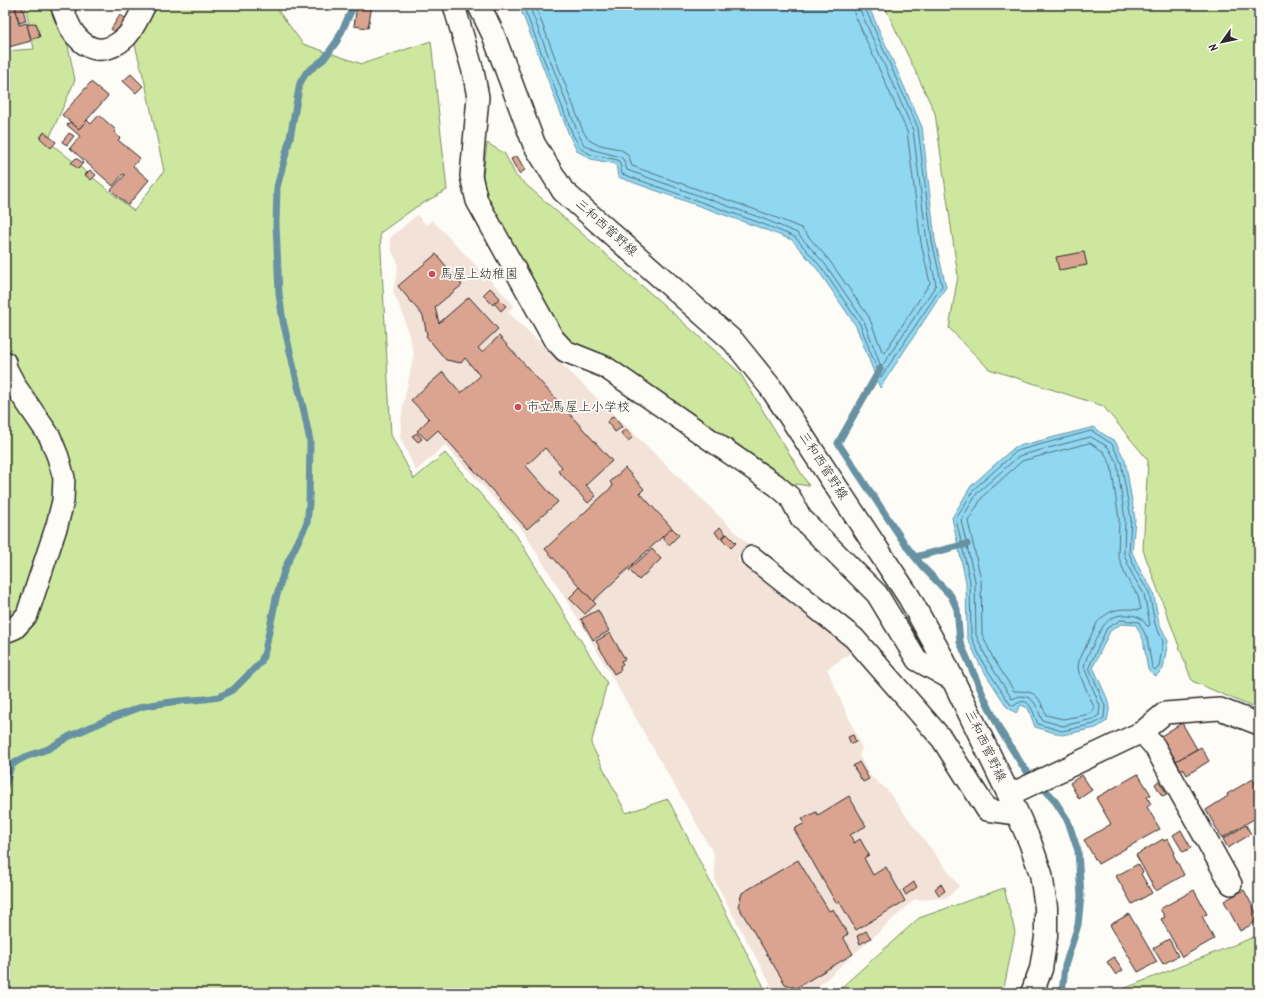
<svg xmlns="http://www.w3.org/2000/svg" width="1264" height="998" font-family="Kalam,'Klee One',sans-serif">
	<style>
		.built { fill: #f2e2d8 }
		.green { fill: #cde89e; stroke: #7c8a64 }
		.water { fill: #90d7f2; stroke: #6892a2 }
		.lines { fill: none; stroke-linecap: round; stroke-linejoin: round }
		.shore { stroke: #53707b; stroke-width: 1 }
		.stream { stroke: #6892a2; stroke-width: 7 }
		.building { fill: #daa491; stroke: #2b2b2b }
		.minor-casing { stroke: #2b2b2b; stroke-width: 24 }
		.secondary-casing { stroke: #2b2b2b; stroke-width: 25 }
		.minor { stroke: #fdfcf7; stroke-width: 21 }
		.secondary { stroke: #fdfcf7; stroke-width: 22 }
		.poi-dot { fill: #d1495b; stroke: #fdfcf7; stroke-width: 1.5 }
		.labels { text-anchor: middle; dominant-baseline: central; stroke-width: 3.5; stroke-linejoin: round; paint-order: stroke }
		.street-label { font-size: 13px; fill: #2b2b2b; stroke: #fdfcf7 }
		.poi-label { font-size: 13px; fill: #2b2b2b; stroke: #fdfcf7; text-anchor: start }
	</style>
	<rect width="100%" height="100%" fill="#fdfcf7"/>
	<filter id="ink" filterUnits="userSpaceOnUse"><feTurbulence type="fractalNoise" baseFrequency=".025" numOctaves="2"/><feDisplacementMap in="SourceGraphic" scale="8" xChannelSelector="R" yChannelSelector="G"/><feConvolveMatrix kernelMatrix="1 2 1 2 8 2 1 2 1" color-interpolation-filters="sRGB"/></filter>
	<g filter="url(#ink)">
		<polygon class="built" points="417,215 426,225 432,220 514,305 508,312 749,545 737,560 816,614 852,652 827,669 862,748 859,755 869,775 886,789 959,886 947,898 914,900 811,993 775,993 715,881 714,854 585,630 522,529 445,445 416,471 400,437 403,406 414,354 403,314 393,292 398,269 397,261 391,249 390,238"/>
		<g class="green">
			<polygon points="25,5 52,5 68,46 75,80 48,141 134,211 164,171 146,87 134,41 159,5 274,5 303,44 362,64 431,41 447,190 416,207 380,233 391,435 414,479 445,453 516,535 607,683 591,744 626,813 668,799 767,993 5,993 5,51 34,49"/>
			<polygon points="884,5 1259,5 1259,710 1192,681 1143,550 1148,460 1103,406 989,369 949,328 958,276 935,113"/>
			<polygon points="487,143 505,154 516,176 656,298 740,373 809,486 789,483 572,345 559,331 489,204 483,176"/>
			<polygon points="1004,888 1015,932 1005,983 1000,993 835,993 919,918"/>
			<polygon points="1259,935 1259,993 1113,993"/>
		</g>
		<g class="water">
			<polygon points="519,5 868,5 922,127 935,240 946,287 880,388 856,326 818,270 792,240 761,228 618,177 616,164 591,159 577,151 570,137"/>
			<polygon points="1094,427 1103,434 1115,441 1125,460 1135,519 1132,552 1140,570 1153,591 1159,623 1168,641 1163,669 1156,676 1148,670 1143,639 1136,625 1121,624 1110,631 1093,667 1110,705 1107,721 1096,728 1062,735 1035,727 1028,708 1021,705 1016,713 1007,707 980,665 967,637 966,582 952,518 971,486 1001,459 1015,447"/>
		</g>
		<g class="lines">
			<g class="shore">
				<polyline points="523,5 573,135 581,149 592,155 618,160 620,163 622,174 763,224 795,237 821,267 860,324 879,375 881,377 942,286 932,241 918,128 865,8 864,5"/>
				<polyline points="529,5 578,133 584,145 594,150 621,157 624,161 627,170 764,219 797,233 825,264 864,321 880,364 882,366 936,285 927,242 913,130 860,10 859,5"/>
				<polyline points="535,5 583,131 589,140 596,144 619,149 625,152 629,157 632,166 767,214 801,228 829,260 869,317 882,351 884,353 930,283 921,243 907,131 854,13 853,5"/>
				<path d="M1092,431l20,13 9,18 10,57 -2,34 7,19 13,20 6,32 8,17 -4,26 -4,3 -3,-3 -5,-29 -8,-16 -18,-2 -14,8 -18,39 16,39 -1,12 -10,6 -32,7 -24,-7c-5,-10 -8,-32 -24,-18l-4,-2 -27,-41 -12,-27 -1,-55 -14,-62 18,-30 43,-38z"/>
				<path d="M1091,437l17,10 9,16 8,56 -1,35 8,20 12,20 6,31 -1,1h-2c-5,-8 -8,-10 -18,-11 -23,-2 -28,14 -37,32 -3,6 -7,13 -8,20l16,39 -1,9 -6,4 -30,7 -21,-6c-5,-11 -6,-23 -20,-24 -4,0 -7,2 -10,3l-24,-38 -12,-26 -1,-54 -14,-61 17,-28 41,-36z"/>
				<path d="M1090,443l14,9 7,13 8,54 -1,36 8,22 12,19 3,13 -2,1c-18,-2 -29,-2 -42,13l-18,38 -1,6 1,6 15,34v4l-4,3 -27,5 -17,-4c-8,-20 -9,-24 -32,-24l-21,-33 -11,-24 -1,-54 -13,-59 15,-25 39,-35z"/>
			</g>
			<g class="stream">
				<polyline points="880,369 838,443 907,547 922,566 951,596 957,609 960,642 983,695 1000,730 1024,768 1053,798 1068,821 1078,851 1081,896 1078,925 1065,966 1062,993"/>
				<polyline points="915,557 967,544"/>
				<polyline points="5,786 11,766 16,762 25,757 48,749 70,736 109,719 144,706 179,701 205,699 219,697 234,689 261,662 265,651 276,598 285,568 307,523 309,504 310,441 304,412 283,321 279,294 276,224 277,187 290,138 300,83 306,73 324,59 337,41 354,5"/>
			</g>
		</g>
		<g class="building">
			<polygon points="5,5 15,5 19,25 27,23 31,41 5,48"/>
			<polygon points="15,5 22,5 26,21 19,23"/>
			<polygon points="357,5 372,5 368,28 354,26"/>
			<polygon points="120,15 127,19 118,34 111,29"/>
			<polygon points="36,23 40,37 31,39 27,25"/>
			<polygon points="131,74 143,86 136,93 123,81"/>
			<polygon points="91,82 108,96 79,129 62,115"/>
			<polygon points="99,115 116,130 114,132 120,138 118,140 140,158 133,166 149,180 128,205 111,190 125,175 123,174 113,186 70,148 80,136 67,125 70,122 79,129 87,120 91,124"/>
			<polygon points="44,132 56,142 51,148 40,138"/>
			<polygon points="69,133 74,136 67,145 62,142"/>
			<polygon points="517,156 525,170 519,174 511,159"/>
			<polygon points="76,158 83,163 78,169 71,163"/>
			<polygon points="90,170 96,175 91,180 85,175"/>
			<polygon points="1084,252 1087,265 1059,270 1056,257"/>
			<polygon points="436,254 462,285 435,307 439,323 469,297 498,329 478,348 482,352 499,336 612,461 586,485 596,496 588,503 558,471 562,467 545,448 526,466 558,502 527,529 438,430 427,440 417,431 429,419 411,400 443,372 461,393 480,376 465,358 461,363 446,360 426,336 427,335 423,316 398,286"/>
			<polygon points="490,288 500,298 493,305 483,295"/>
			<polygon points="499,299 506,306 501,311 494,303"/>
			<polygon points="613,416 622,427 615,432 607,422"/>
			<polygon points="626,429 633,437 628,441 621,433"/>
			<polygon points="417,433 422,439 418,442 412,436"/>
			<polygon points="625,468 644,489 640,493 672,528 593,601 545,549 613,486 610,482"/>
			<polygon points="720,527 726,534 720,539 715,532"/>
			<polygon points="672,528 679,535 669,545 662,537"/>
			<polygon points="727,534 736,543 731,548 722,539"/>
			<polygon points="652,549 661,559 639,580 629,570"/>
			<polygon points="580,587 596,604 585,614 569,598"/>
			<polygon points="598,610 609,631 593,640 581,619"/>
			<polygon points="610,633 625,659 621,661 623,664 620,666 621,670 614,674 596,641"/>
			<polygon points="1182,723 1197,749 1176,761 1161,736"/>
			<polygon points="853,735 856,742 851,744 848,737"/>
			<polygon points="1201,747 1209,761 1187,775 1183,768 1181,770 1176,761"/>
			<polygon points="859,762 869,779 863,782 853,766"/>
			<polygon points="1138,774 1151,795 1147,797 1151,804 1147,807 1160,829 1098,864 1084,840 1111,824 1096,798"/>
			<polygon points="1082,775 1092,790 1079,799 1070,783"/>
			<polygon points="1253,779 1259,789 1259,816 1222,838 1206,810 1228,796 1227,794"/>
			<polygon points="1159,781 1167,794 1162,796 1155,784"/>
			<polygon points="849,796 866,826 850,835 854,843 860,839 869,855 864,858 873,875 886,867 905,901 856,930 839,901 836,903 794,829 805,823 802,819 816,812 818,815"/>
			<polygon points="1246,825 1251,834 1228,848 1223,839"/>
			<polygon points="1181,830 1191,848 1183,852 1173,835"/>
			<polygon points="1163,839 1164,841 1168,839 1175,853 1173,854 1184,875 1156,891 1136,855"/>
			<polygon points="798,860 829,911 833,909 848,934 843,937 853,954 796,988 785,984 738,906 742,893"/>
			<polygon points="1138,864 1143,872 1141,874 1152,893 1132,904 1116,876"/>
			<polygon points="914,882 917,887 906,895 903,890"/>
			<polygon points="941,884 945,891 939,895 935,889"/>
			<polygon points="1194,890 1207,914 1202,916 1214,939 1182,957 1161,919 1165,917 1160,909"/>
			<polygon points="1244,890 1259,918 1259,920 1240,931 1224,901"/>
			<polygon points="1129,914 1157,962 1138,972 1110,925"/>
			<polygon points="866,931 871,938 860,944 857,936"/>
			<polygon points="1169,939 1178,956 1163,964 1153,948"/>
			<polygon points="1114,957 1123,970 1116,975 1107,962"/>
		</g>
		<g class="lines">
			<g class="minor-casing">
				<g id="minor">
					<path d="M61,5c5,11 8,25 17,33 15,17 33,13 48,-1 7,-7 14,-23 19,-32"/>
					<polyline points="456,5 455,9 473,71 478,97 471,176 477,201 553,338 565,351 605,367 776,485 790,497 801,518 877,594 917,660 953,680"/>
					<polyline points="5,362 6,368 16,387 50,437 58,457 64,478 63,501 57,525 27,615 15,628 5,632"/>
					<polyline points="752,557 854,638 942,739 987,810 1017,814"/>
					<polyline points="1142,732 1155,747 1231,884"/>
					<polyline points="1009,795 1142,732 1165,713 1220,709 1259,724"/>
				</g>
			</g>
			<g class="secondary-casing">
				<polyline id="secondary" points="479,5 493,34 534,144 563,191 733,341 771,388 909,597 942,657 1009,795 1030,842 1041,874 1046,907 1046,937 1041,969 1032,993"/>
			</g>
			<use href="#minor" class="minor"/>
			<use href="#secondary" class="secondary"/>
		</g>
	</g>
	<g class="poi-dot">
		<circle cx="432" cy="274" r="4"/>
		<circle cx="518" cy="407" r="4"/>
	</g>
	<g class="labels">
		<g class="street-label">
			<text transform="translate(606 228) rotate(42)">三和西菅野線</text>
			<text transform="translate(823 466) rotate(57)">三和西菅野線</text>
			<text transform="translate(985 746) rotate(64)">三和西菅野線</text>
		</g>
		<g class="poi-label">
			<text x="440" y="274">馬屋上幼稚園</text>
			<text x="526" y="407">市立馬屋上小学校</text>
		</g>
	</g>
	<rect width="1264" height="998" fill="none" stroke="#fdfcf7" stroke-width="20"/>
	<rect x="10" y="10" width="1244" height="978" fill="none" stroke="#2b2b2b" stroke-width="1.5" filter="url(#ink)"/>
	<g transform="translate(1222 42) rotate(237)" stroke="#fdfcf7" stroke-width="3" paint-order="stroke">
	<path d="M0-3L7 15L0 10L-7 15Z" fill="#2b2b2b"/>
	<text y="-6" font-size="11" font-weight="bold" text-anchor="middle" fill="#2b2b2b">N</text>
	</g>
</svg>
